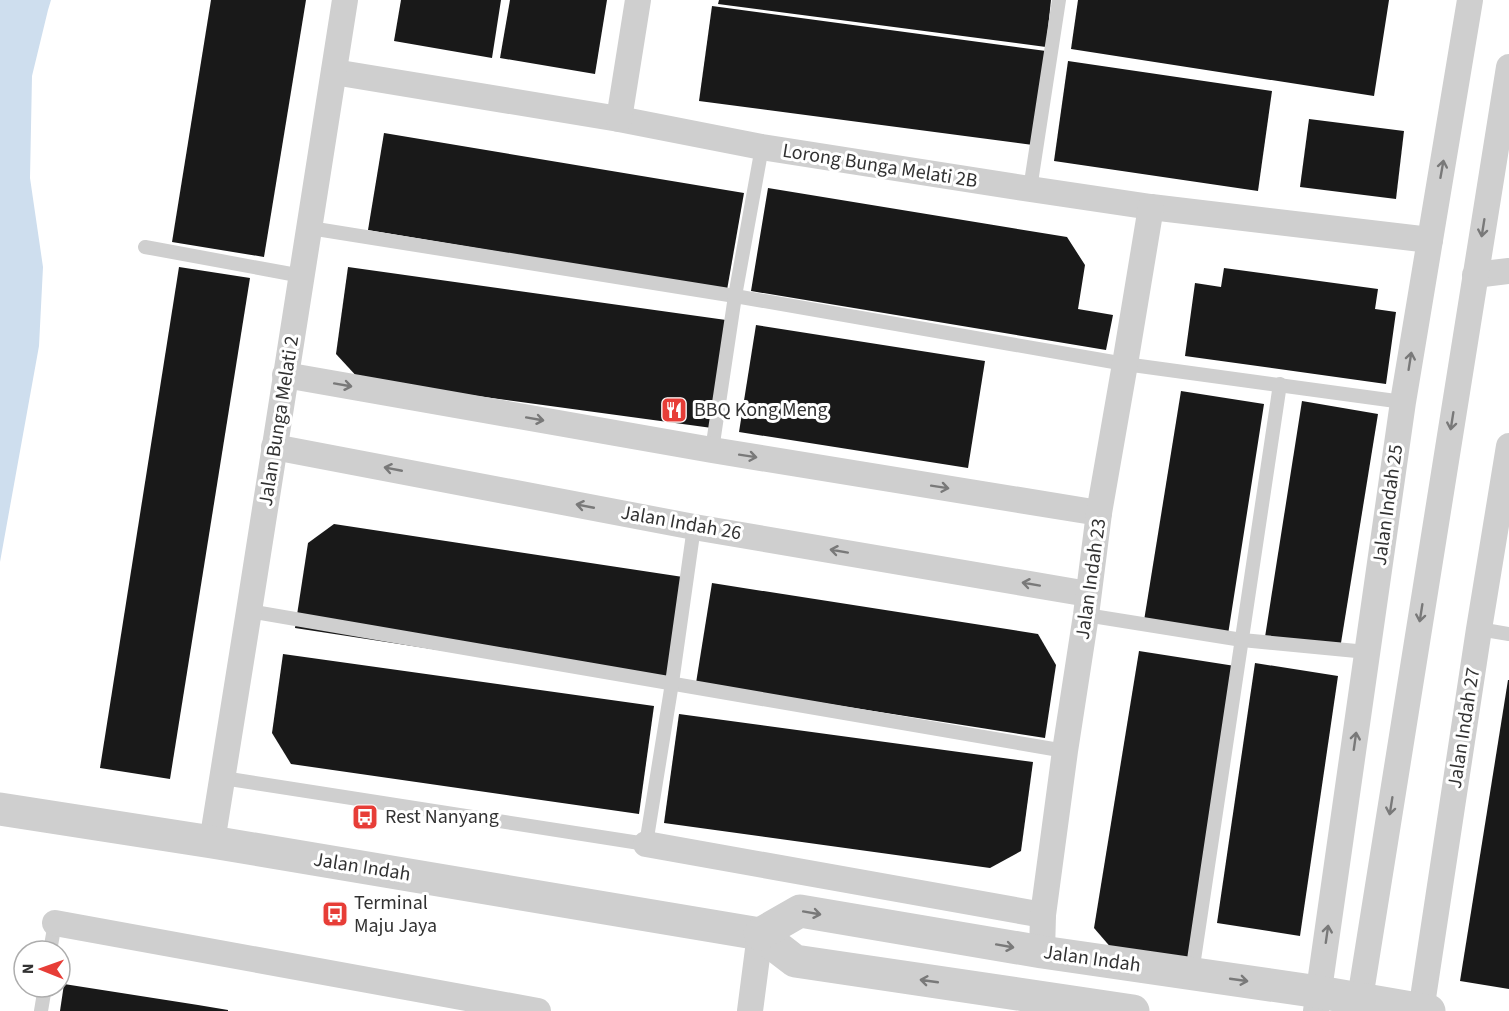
<svg xmlns="http://www.w3.org/2000/svg" width="1509" height="1011" font-family="'Source Sans 3',sans-serif">
	<style>
		.water { fill: #cedeee }
		.building { fill: #191919 }
		.lines { fill: none; stroke-linecap: round; stroke-linejoin: round }
		.service { stroke: #cfcfcf; stroke-width: 14 }
		.minor { stroke: #cfcfcf; stroke-width: 26 }
		.tertiary { stroke: #cfcfcf; stroke-width: 33 }
		.oneway { stroke: #797979 }
		.labels { text-anchor: middle; dominant-baseline: central; stroke-width: 6; stroke-linejoin: round; paint-order: stroke }
		.street-label { font-size: 20px; fill: #323232; stroke: #fff }
		.poi-label { font-size: 20px; fill: #323232; stroke: #fff; text-anchor: start }
	</style>
	<rect width="100%" height="100%" fill="#fff"/>
	<polygon class="water" points="0,0 51,0 48,10 32,76 30,178 43,267 39,346 0,562"/>
	<g class="building">
		<polygon points="211,0 306,0 264,257 172,242"/>
		<polygon points="401,0 501,0 492,58 394,41"/>
		<polygon points="510,0 607,0 595,74 500,58"/>
		<polygon points="719,0 1051,0 1046,47 718,4"/>
		<polygon points="1078,0 1389,0 1374,96 1071,49"/>
		<polygon points="712,6 1046,51 1033,145 699,101"/>
		<polygon points="1068,61 1272,91 1258,191 1054,161"/>
		<polygon points="1309,119 1404,131 1396,199 1300,187"/>
		<polygon points="384,133 744,193 727,290 368,230"/>
		<polygon points="768,188 1067,237 1085,265 1078,309 1113,315 1106,350 751,291"/>
		<polygon points="179,267 250,278 170,779 100,768"/>
		<polygon points="348,267 726,320 712,428 360,380 336,354"/>
		<polygon points="1224,268 1378,289 1375,309 1396,312 1386,384 1185,356 1195,283 1221,287"/>
		<polygon points="756,325 985,361 968,468 739,432"/>
		<polygon points="1181,391 1264,404 1227,641 1143,627"/>
		<polygon points="1302,401 1378,414 1340,649 1265,637"/>
		<polygon points="334,524 683,577 666,685 295,628 308,543"/>
		<polygon points="712,583 1038,634 1056,665 1045,738 696,683"/>
		<polygon points="1139,651 1235,666 1188,962 1113,950 1094,928"/>
		<polygon points="283,654 654,706 639,814 291,764 272,733"/>
		<polygon points="1255,663 1338,676 1300,936 1217,923"/>
		<polygon points="1508,680 1509,680 1509,989 1460,981"/>
		<polygon points="679,714 1033,762 1021,851 990,868 664,823"/>
		<polygon points="64,984 198,1005 228,1010 228,1011 60,1011"/>
	</g>
	<g class="lines">
		<g class="service">
			<polyline points="1030,189 1059,0"/>
			<polyline points="310,228 735,296 1125,364 1403,402"/>
			<polyline points="145,247 302,276"/>
			<polyline points="712,450 735,296 762,147"/>
			<polyline points="249,611 1065,751"/>
			<polyline points="1086,615 1242,640 1367,652"/>
			<polyline points="1479,629 1509,634"/>
			<polyline points="223,778 646,844 672,683 694,527"/>
			<polyline points="50,951 55,923"/>
			<polyline points="1192,973 1280,384"/>
			<polyline points="41,1011 45,987"/>
		</g>
		<g class="minor">
			<polyline points="334,72 619,119 762,147 1030,189 1151,207 1430,240"/>
			<polyline points="619,119 638,0"/>
			<polyline points="1475,275 1509,271"/>
			<polyline points="285,375 712,450 1099,513"/>
			<polyline points="274,447 694,527 1088,594"/>
			<polyline points="212,842 249,611 345,0"/>
			<polyline points="646,844 1043,915"/>
			<polyline points="55,923 538,1011"/>
			<polyline points="1042,952 1043,915 1065,751 1086,615 1099,513 1125,364 1151,207"/>
			<polyline points="750,1011 760,934"/>
			<polyline points="1316,1011 1403,402 1470,0"/>
			<polyline points="1358,1011 1509,67"/>
			<polyline points="1421,1011 1479,629 1509,446"/>
		</g>
		<g class="tertiary">
			<polyline points="0,809 212,842 760,934 795,961 1133,1011"/>
			<polyline points="760,934 800,911 1042,952 1319,992 1429,1011"/>
		</g>
	</g>
	<defs><path id="oneway-shaft" d="M-6 0H5M1.5-3L5.5 0L1.5 3" fill="none" stroke-width="1.6" stroke-linecap="round" stroke-linejoin="round" transform="scale(1.5)"/></defs>
	<g class="oneway">
		<use href="#oneway-shaft" transform="translate(1442 169) rotate(-80)"/>
		<use href="#oneway-shaft" transform="translate(1483 228) rotate(99)"/>
		<use href="#oneway-shaft" transform="translate(1410 361) rotate(-81)"/>
		<use href="#oneway-shaft" transform="translate(343 385) rotate(10)"/>
		<use href="#oneway-shaft" transform="translate(535 419) rotate(10)"/>
		<use href="#oneway-shaft" transform="translate(1452 421) rotate(99)"/>
		<use href="#oneway-shaft" transform="translate(748 456) rotate(9)"/>
		<use href="#oneway-shaft" transform="translate(393 469) rotate(-169)"/>
		<use href="#oneway-shaft" transform="translate(940 487) rotate(9)"/>
		<use href="#oneway-shaft" transform="translate(585 506) rotate(-169)"/>
		<use href="#oneway-shaft" transform="translate(839 551) rotate(-170)"/>
		<use href="#oneway-shaft" transform="translate(1031 584) rotate(-170)"/>
		<use href="#oneway-shaft" transform="translate(1421 613) rotate(99)"/>
		<use href="#oneway-shaft" transform="translate(1355 741) rotate(-82)"/>
		<use href="#oneway-shaft" transform="translate(1391 806) rotate(99)"/>
		<use href="#oneway-shaft" transform="translate(812 913) rotate(10)"/>
		<use href="#oneway-shaft" transform="translate(1327 934) rotate(-82)"/>
		<use href="#oneway-shaft" transform="translate(1005 946) rotate(10)"/>
		<use href="#oneway-shaft" transform="translate(1239 980) rotate(8)"/>
		<use href="#oneway-shaft" transform="translate(929 981) rotate(-172)"/>
	</g>
	<defs>
		<g id="restaurant-square" transform="scale(1.35)"><rect x="-9" y="-9" width="18" height="18" rx="4" fill="#e73d37" stroke="#fff"/><path d="M-5-6h1v4h1v-4h1v4h1v-4h1v5L-1.5 .5V6h-2V.5L-5-1ZM5-6V6H3V1.5H1.5Q1.5-4 5-6Z" fill="#fff"/></g>
		<g id="bus-square" transform="scale(1.35)"><rect x="-9" y="-9" width="18" height="18" rx="4" fill="#e73d37" stroke="#fff"/><path d="M-5-6H5V4H4V6H2V4H-2V6H-4V4H-5ZM-3.5-4V0h7V-4ZM-3.5 1.2v1.5H-2V1.2ZM2 1.2v1.5H3.5V1.2Z" fill="#fff"/></g>
	</defs>
	<g fill-rule="evenodd">
		<use href="#restaurant-square" x="674" y="410"/>
		<use href="#bus-square" x="365" y="817"/>
		<use href="#bus-square" x="335" y="914"/>
	</g>
	<g class="labels">
		<g class="street-label">
			<text transform="translate(880 166) rotate(9)">Lorong Bunga Melati 2B</text>
			<text transform="translate(279 421) rotate(-81)">Jalan Bunga Melati 2</text>
			<text transform="translate(1388 505) rotate(-82)">Jalan Indah 25</text>
			<text transform="translate(681 523) rotate(10)">Jalan Indah 26</text>
			<text transform="translate(1091 579) rotate(-82)">Jalan Indah 23</text>
			<text transform="translate(1464 728) rotate(-81)">Jalan Indah 27</text>
			<text transform="translate(362 867) rotate(9)">Jalan Indah</text>
			<text transform="translate(1092 959) rotate(8)">Jalan Indah</text>
		</g>
		<g class="poi-label">
			<text x="694" y="410">BBQ Kong Meng</text>
			<text x="385" y="817">Rest Nanyang</text>
			<text x="354" y="903">Terminal<tspan x="354" dy="23">Maju Jaya</tspan></text>
		</g>
	</g>
	<g transform="translate(42 969) rotate(271)"><circle r="28" fill="#ffffff" stroke="#adadad" stroke-width="1.5"/>
	<path d="M0-4.5L10 22L0 15L-10 22Z" fill="#e73d37"/>
	<text y="-9" font-size="16" font-weight="bold" text-anchor="middle" fill="#323232">N</text>
	</g>
</svg>
